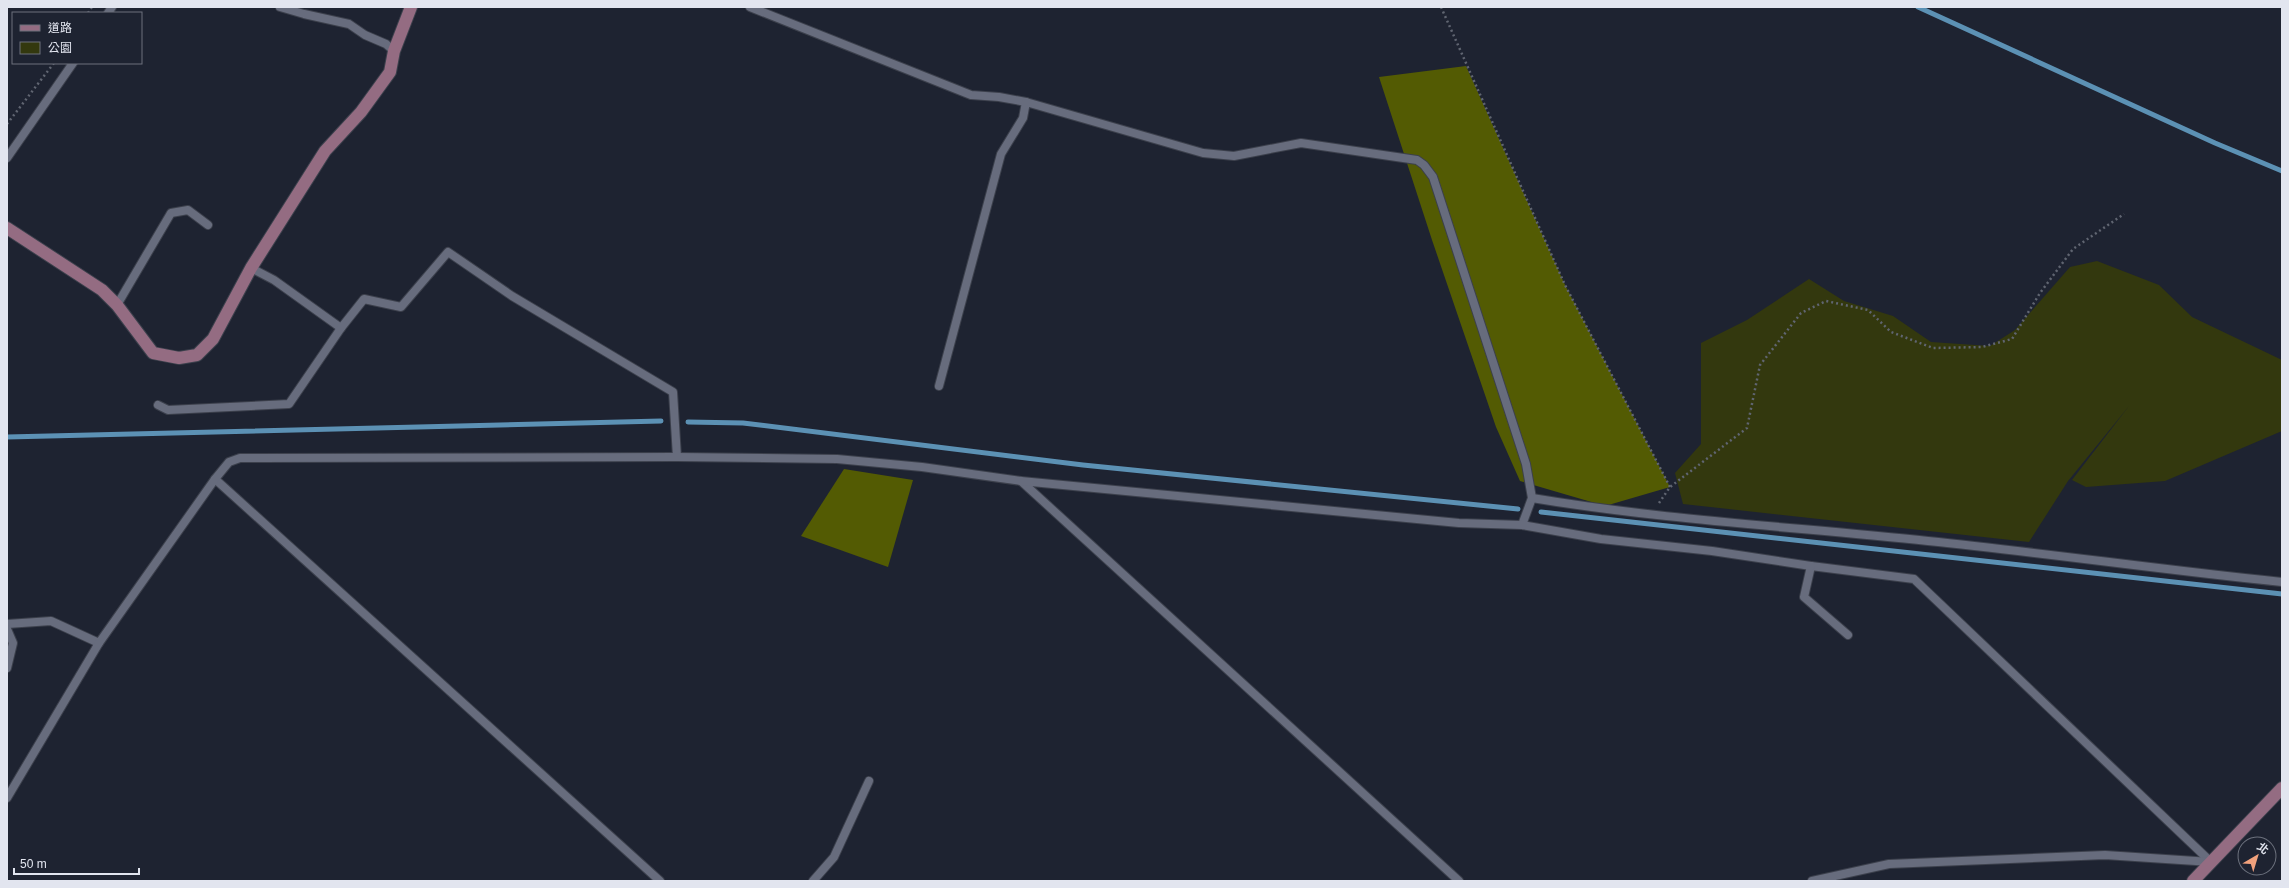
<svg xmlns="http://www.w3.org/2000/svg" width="2289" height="888" font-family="Arial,'Noto Sans TC',sans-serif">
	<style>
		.green { fill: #33380e }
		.forest { fill: #535b03 }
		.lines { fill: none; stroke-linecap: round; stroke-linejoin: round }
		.stream { stroke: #5c91b4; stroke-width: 5 }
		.lane-casing { stroke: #3c404c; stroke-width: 10 }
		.secondary-casing { stroke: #3c404c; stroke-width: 14 }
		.path { stroke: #606571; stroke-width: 2.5; stroke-dasharray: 2 3; stroke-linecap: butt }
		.lane { stroke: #676c7d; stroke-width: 8 }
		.secondary { stroke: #946c82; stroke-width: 12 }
	</style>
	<rect width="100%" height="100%" fill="#1e2331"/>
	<polygon class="green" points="2097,261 2159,285 2192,317 2282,360 2282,431 2165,481 2086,487 2072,480 2129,406 2068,481 2029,542 1683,504 1675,473 1701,444 1701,343 1747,320 1809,279 1844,301 1893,316 1931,342 1990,346 2015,330 2070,267"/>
	<g class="forest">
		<polygon points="1466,66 1565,285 1670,487 1605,506 1520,481 1496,427 1432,240 1379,77"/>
		<polygon points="844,469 913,480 888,567 801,536"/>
	</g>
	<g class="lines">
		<g class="stream">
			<polyline points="1918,7 2215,143 2282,171"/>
			<polyline points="688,422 743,423 1083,465 1518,509"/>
			<polyline points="7,437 661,421"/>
			<polyline points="1541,512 2282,594"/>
		</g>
		<g class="lane-casing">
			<g id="lane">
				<polyline points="280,7 304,14 349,24 365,35 386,44 394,51"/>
				<polyline points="750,7 971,95 999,97 1026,102"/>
				<polyline points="108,13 112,7"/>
				<polyline points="7,158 73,63"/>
				<polyline points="251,268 274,280 341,328"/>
				<polyline points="117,305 171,213 188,210 208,225"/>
				<polyline points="939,386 1001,154 1023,118 1026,102 1203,153 1234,156 1301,143 1417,160 1424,165 1433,177 1526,464 1532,498 1522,525"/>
				<polyline points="158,405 168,410 289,404 341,328 364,299 401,307 448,252 512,296 673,392 677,457"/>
				<polyline points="215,479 660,881"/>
				<polyline points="1021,481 1459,881"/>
				<path d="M1532,498c131,22 264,29 396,43 118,12 236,29 354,41"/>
				<polyline points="7,624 51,621 99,643"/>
				<polyline points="7,629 13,643 7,668"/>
				<polyline points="1848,635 1804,597 1811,566 1914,579 2211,862"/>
				<polyline points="7,798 99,643 215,479 229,462 240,458 677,457 837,459 922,467 1021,481 1459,523 1522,525 1601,539 1712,551 1811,566"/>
				<polyline points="813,881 834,857 869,781"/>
				<polyline points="1812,881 1889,864 2105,855 2211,862"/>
			</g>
		</g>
		<g class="secondary-casing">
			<g id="secondary">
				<polyline points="7,228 102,290 117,305 153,353 179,358 197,355 213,339 251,268 325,151 361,112 390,72 394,51 411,7"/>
				<polyline points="2193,881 2282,788"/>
			</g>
		</g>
		<g class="path">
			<polyline points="1441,7 1565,285 1670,487"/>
			<polyline points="88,13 92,7"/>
			<polyline points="7,124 54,63"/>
			<polyline points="1659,503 1670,487 1747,428 1760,365 1801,313 1826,301 1868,310 1891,332 1933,348 1982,347 2012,339 2040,293 2073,249 2124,214"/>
		</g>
		<use href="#lane" class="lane"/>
		<use href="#secondary" class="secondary"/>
	</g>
	<rect width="2289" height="888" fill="none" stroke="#e2e5ef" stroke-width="16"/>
	<rect x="12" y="12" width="130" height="52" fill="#1e2331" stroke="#6c717d"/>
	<rect x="20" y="25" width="20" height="6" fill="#946c82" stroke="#6c717d"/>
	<text x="48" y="32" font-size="12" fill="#e2e5ef">道路</text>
	<rect x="20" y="42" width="20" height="12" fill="#33380e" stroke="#6c717d"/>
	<text x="48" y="52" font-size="12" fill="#e2e5ef">公園</text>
	<g transform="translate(2257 856) rotate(38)"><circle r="19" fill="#1e2331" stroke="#6c717d"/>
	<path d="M0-3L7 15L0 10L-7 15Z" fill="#f1a17c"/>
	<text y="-6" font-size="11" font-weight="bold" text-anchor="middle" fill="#e2e5ef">北</text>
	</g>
	<path d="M14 868v6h125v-6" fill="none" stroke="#e2e5ef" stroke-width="2"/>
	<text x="20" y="868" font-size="12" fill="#e2e5ef" stroke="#1e2331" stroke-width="3" paint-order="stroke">50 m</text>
</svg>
